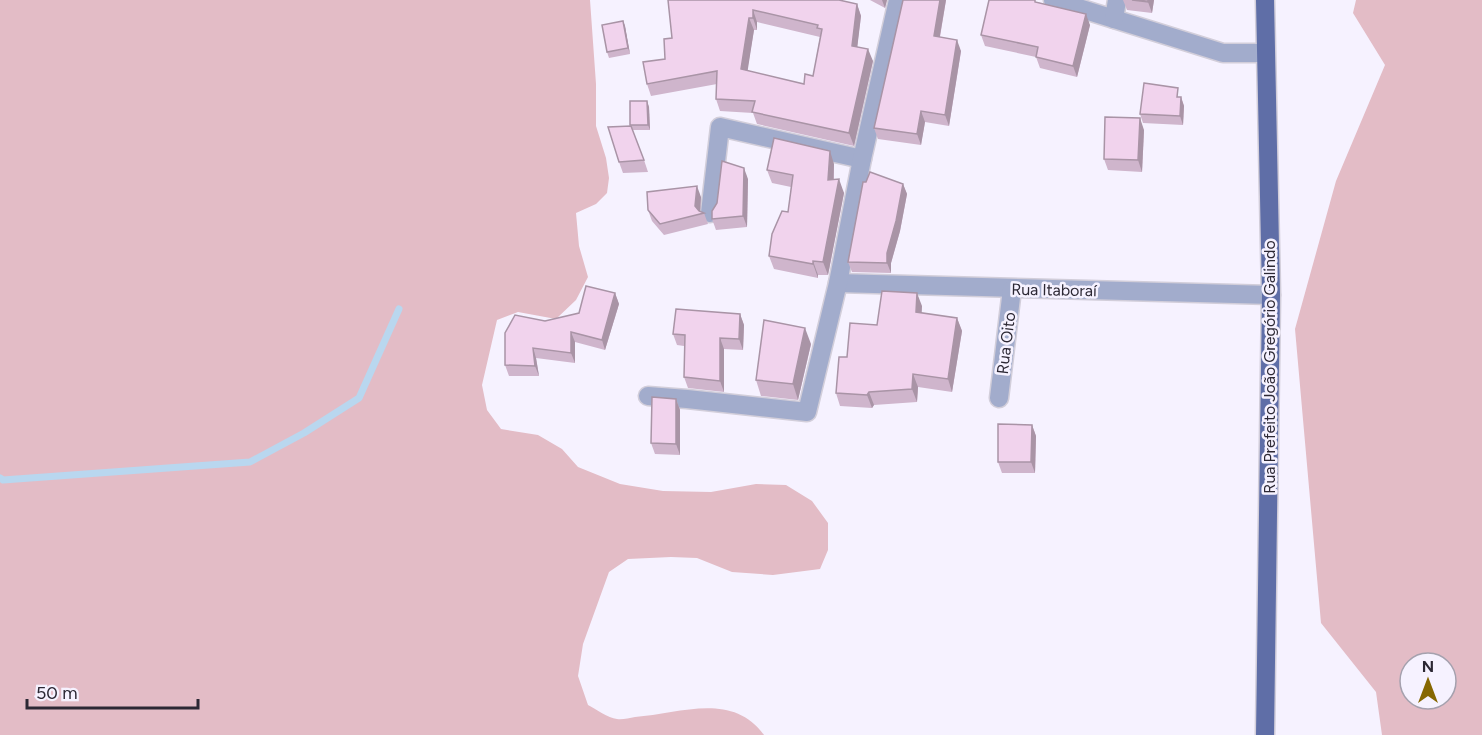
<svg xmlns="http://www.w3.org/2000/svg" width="1482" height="735" font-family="Figtree,sans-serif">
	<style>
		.green { fill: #e3bcc6; fill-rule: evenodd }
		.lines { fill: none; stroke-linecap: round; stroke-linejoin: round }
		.stream { stroke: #b9d7ef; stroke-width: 7 }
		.minor-casing { stroke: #d2ceda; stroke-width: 21 }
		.major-casing { stroke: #d2ceda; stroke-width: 21 }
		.minor { stroke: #a2accc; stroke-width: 18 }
		.major { stroke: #5f6ea7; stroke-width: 18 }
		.wall { fill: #cfb5cc; fill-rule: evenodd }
		.shaded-wall { fill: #a994a6 }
		.building { fill: #f1d3ed; stroke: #a994a6; stroke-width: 1.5; fill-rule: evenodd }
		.labels { text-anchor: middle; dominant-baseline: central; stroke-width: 5; stroke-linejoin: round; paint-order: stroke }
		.street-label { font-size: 16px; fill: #2c2834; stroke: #f6f2ff }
	</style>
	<rect width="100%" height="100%" fill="#f6f2ff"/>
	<g class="green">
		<path d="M0,0h590l6,84v42l10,32 3,20 -2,15 -11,11 -20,9 3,33 9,31 -12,23 -20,19 -38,-7 -21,8 -15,65 5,25 14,19 37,6 24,14 16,18 42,17 43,7 48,1 45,-8 30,1 26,16 16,22v27l-8,19 -47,6 -41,-3 -35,-14 -26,-1 -43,2 -19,13 -26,72 -5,32 10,29c8,4 20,13 29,14 5,1 12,-1 18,-2 44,-3 97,-26 129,18h-764z"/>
		<path d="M1356,0h126v735h-100l-6,-43 -55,-69 -26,-294 41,-148 49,-116 -32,-52zM1410,663h36v36h-36z"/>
	</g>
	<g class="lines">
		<polyline class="stream" points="0,478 3,480 250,462 304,433 359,398 399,309"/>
		<g class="minor-casing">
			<g id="minor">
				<polyline points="1053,0 1223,53 1265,53"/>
				<polyline points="1114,19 1117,0"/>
				<polyline points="710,213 720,127 862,159"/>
				<polyline points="838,283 1271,295"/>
				<polyline points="648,396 687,399 807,412 838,283 862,159 898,0"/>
				<polyline points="999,398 1012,289"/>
			</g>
		</g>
		<g class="major-casing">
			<polyline id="major" points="1265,0 1271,295 1265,735"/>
		</g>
		<use href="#minor" class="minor"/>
		<use href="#major" class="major"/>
	</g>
	<g class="wall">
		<path d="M668,0l189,4 4,12 -4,31 16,14 -19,85 -97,-22 -4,-11 -33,-2 -4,-12 1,-15 -66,12 -4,-12 18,-25 7,-21zM757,22l63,15 -7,39 -9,8 -57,-13 7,-41h3z"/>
		<polygon points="870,0 887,0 885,8"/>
		<polygon points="903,0 946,0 940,37 961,51 949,126 925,122 921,145 878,139 874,128"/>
		<polygon points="1123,0 1154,0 1152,13 1127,10"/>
		<polygon points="1038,2 1090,25 1077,77 1040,68 1036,57 985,46 981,35"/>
		<polygon points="623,21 625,26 630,54 609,58 607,52"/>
		<polygon points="1181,97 1184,106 1183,125 1143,123 1140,114"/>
		<polygon points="647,101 649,107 650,130 633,130 630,125"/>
		<polygon points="1144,130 1142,172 1108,170 1104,159"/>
		<polygon points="644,160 648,172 623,173 619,162"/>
		<polygon points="834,164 834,179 844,193 828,275 818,275 818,278 774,269 769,256 788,212 791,187 772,183 767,170"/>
		<polygon points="748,179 747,227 716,230 712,219"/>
		<polygon points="903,184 907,194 900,231 891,263 891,273 852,272 848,262"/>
		<polygon points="701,197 700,211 704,213 708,224 664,235 652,221 648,210"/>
		<polygon points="615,293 619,304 605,350 575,342 575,363 536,358 539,376 509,376 505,365 545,321 579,313"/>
		<polygon points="922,306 921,313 957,318 962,331 952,392 918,387 917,402 874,405 872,408 840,406 836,393 847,357 877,325"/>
		<polygon points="740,314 744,325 743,350 724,349 724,392 688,388 684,377 684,346 677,345 673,334"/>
		<polygon points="811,344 798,400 761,396 756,380"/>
		<polygon points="676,399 680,410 680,455 655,454 651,443"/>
		<polygon points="1032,425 1036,436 1035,473 1002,473 998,462"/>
	</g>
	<g class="shaded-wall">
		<polygon points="882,0 887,0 885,8"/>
		<polygon points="940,0 946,0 938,47 934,36"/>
		<polygon points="1148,0 1154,0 1152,13 1148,2"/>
		<polygon points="857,4 861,16 856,58 852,46"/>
		<polygon points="753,10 757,22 757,30 753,18"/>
		<polygon points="1086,14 1090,25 1077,77 1073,66"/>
		<polygon points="749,18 754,30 746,81 741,69"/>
		<polygon points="623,21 625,26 630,54 628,48"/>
		<polygon points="957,40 961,51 949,126 945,115"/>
		<polygon points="868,49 873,61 854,146 849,133"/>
		<polygon points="1181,97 1184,106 1183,125 1180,116"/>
		<polygon points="647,101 649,107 650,130 648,125"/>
		<polygon points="921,111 925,122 921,145 917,134"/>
		<polygon points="1140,118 1144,130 1142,172 1138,160"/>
		<polygon points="830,151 834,164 833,193 828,180"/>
		<polygon points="744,168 748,179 747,227 743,216"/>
		<polygon points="839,179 844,193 828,275 823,262"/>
		<polygon points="903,184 907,194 900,231 891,263 891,273 887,263 887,253"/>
		<polygon points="697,186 701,197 700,214 695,206"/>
		<polygon points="813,261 818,275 818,278 813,264"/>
		<polygon points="615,293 619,304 605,350 602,340"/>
		<polygon points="917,293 922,306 921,325 916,312"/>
		<polygon points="740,314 744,325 743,350 739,339"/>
		<polygon points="957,318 962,331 952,392 948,379"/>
		<polygon points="805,328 811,344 798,400 793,384"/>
		<polygon points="571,332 575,342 575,363 571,353"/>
		<polygon points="720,338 724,349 724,392 720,381"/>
		<polygon points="533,348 536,358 539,376 535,366"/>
		<polygon points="913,374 918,387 917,402 912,389"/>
		<polygon points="869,392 874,405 872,408 867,395"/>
		<polygon points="676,399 680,410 680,455 676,444"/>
		<polygon points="1032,425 1036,436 1035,473 1031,462"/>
	</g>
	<g class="building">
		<path d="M668,0h171l18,4 -5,42 16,3 -19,84 -97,-21 3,-11 -39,-2 1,-28 -70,13 -4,-22 22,-3 -1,-20 8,-1zM753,10l65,15 -1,3 5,1 -9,47 -8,-2 -1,10 -63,-15 8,-51h4z"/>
		<polygon points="903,0 940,0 934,36 957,40 945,115 921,111 917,134 874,128"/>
		<polygon points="989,0 1035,0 1035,2 1086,14 1073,66 1036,57 1038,47 981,35"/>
		<polygon points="1132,0 1148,0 1148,2"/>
		<polygon points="623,21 628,48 607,52 602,25"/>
		<polygon points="1144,83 1178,88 1177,97 1181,97 1180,116 1140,114"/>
		<polygon points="630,101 647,101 648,125 630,125"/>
		<polygon points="1105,117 1140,118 1138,160 1104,159"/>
		<polygon points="631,126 644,160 619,162 608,127"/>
		<polygon points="774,138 830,151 828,180 839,179 823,262 813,261 813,264 769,256 772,234 782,211 788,212 793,175 767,170"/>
		<polygon points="722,161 744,168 743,216 712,219 712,211 717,203"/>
		<polygon points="870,172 903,184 896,221 887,253 887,263 848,262 863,182 866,182"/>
		<polygon points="697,186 695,206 699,211 704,213 660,224 648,210 647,192"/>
		<polygon points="586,286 615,293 602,340 571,332 571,353 533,348 535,366 505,365 505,333 515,315 545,321 579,313"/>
		<polygon points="882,291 917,293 916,312 957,318 948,379 913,374 912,389 869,392 867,395 836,393 839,357 847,357 850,323 877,325"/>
		<polygon points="676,309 740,314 739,339 720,338 720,381 684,377 685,335 673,334"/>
		<polygon points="764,320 805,328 793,384 756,380"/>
		<polygon points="652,397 676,399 676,444 651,443"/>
		<polygon points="998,424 1032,425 1031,462 998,462"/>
	</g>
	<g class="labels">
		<g class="street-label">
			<text transform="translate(1054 290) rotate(1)">Rua Itaboraí</text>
			<text transform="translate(1006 343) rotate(-83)">Rua Oito</text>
			<text transform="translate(1269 367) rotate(-90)">Rua Prefeito João Gregório Galindo</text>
		</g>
	</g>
	<g transform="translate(1428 681)"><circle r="28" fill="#f6f2ff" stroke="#a5a1ae" stroke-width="1.5"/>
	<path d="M0-4.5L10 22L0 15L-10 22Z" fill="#866701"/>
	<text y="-9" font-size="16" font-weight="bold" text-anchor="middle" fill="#2c2834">N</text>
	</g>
	<path d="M27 699v9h171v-9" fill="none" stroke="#2c2834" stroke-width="3"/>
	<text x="36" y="699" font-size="18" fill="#2c2834" stroke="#f6f2ff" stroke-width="4.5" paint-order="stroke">50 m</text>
</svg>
